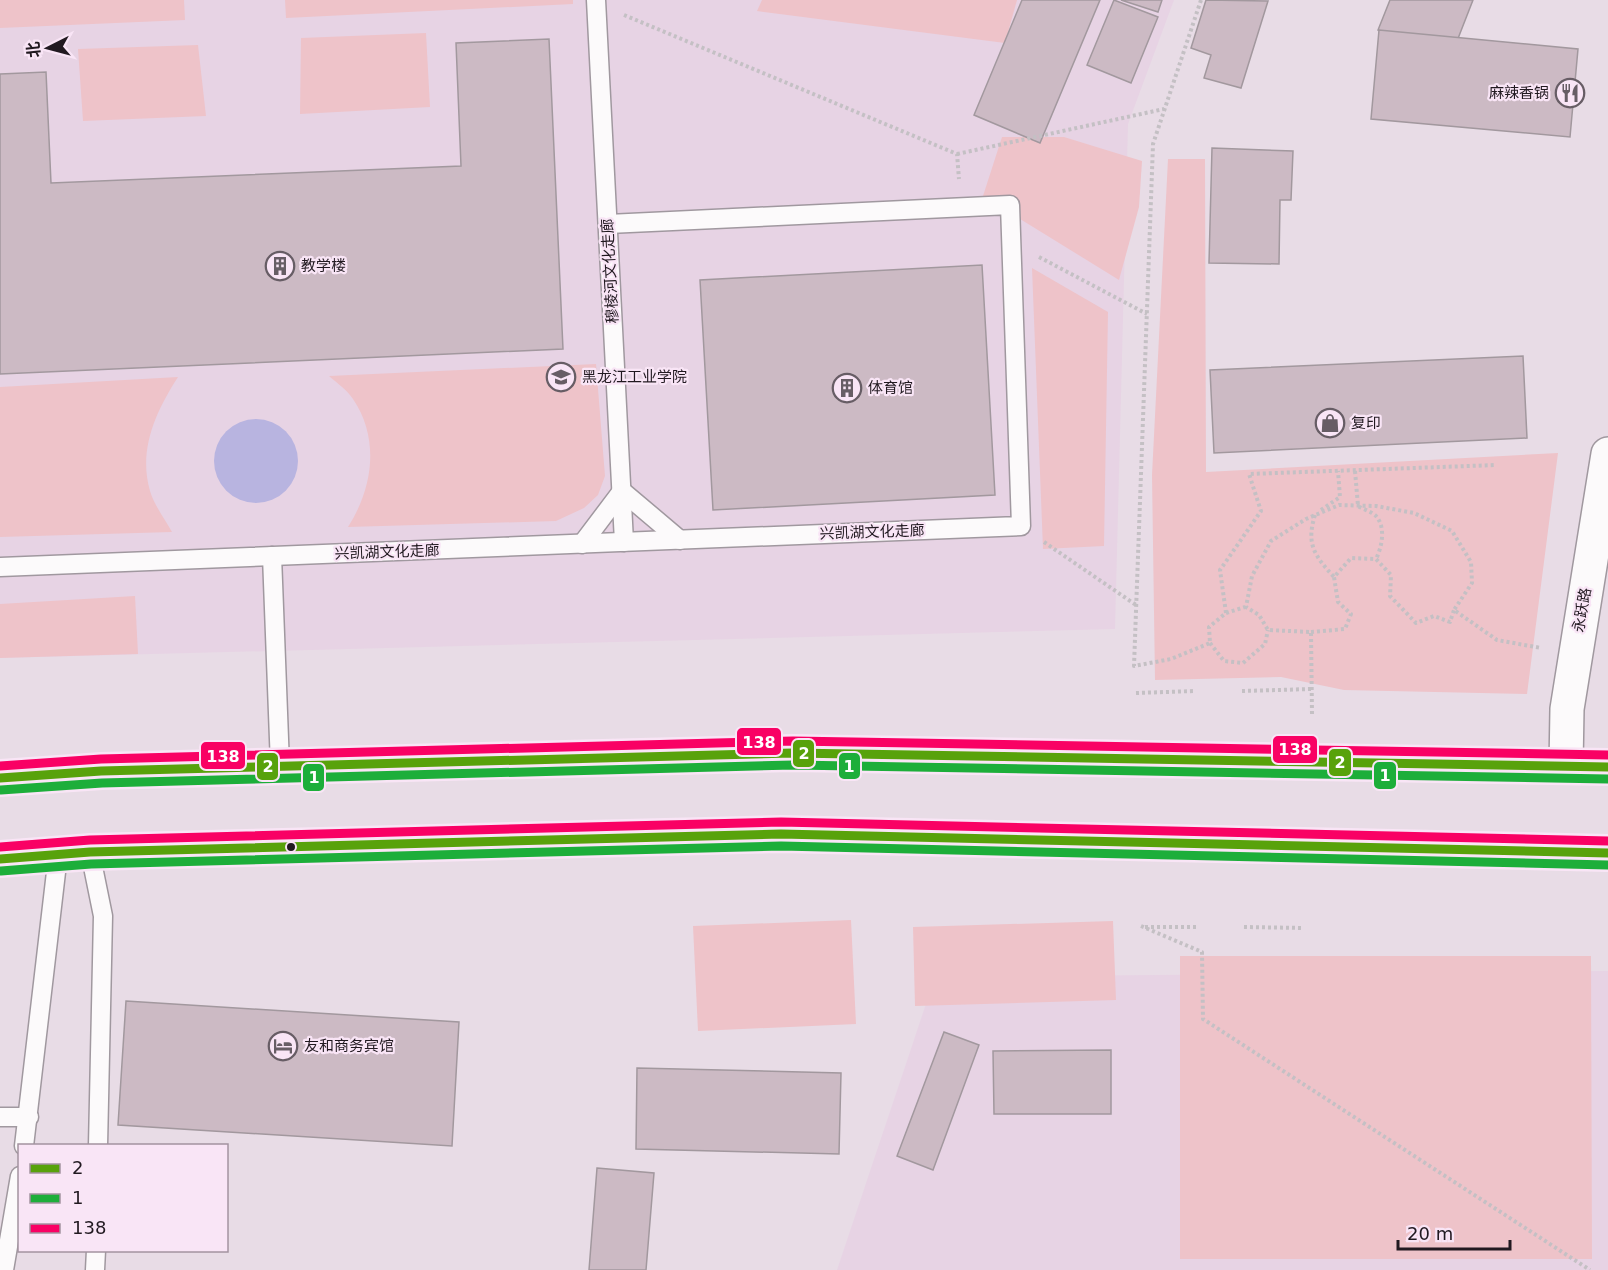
<svg xmlns="http://www.w3.org/2000/svg" width="1608" height="1270" font-family="'DejaVu Sans','Noto Sans SC',sans-serif">
	<style>
		.built { fill: #e7d3e4 }
		.green { fill: #eec3c9 }
		.water { fill: #b8b4e0 }
		.building { fill: #ccbac4; stroke: #a2989e; stroke-width: 1.5 }
		.lines { fill: none; stroke-linecap: round; stroke-linejoin: round }
		.service-casing { stroke: #a0989f; stroke-width: 21 }
		.tertiary-casing { stroke: #a0989f; stroke-width: 36 }
		.primary-casing { stroke: #b0a5b4; stroke-width: 36 }
		.path { stroke: #c4c0c4; stroke-width: 4; stroke-dasharray: 3 3; stroke-linecap: butt }
		.service { stroke: #fcfafb; stroke-width: 18 }
		.tertiary { stroke: #fcfafb; stroke-width: 33 }
		.primary { stroke: #ede8ef; stroke-width: 33 }
		.bus-1-casing { stroke: #f9e5f6; stroke-width: 14 }
		.bus-2-casing { stroke: #f9e5f6; stroke-width: 14 }
		.bus-3-casing { stroke: #f9e5f6; stroke-width: 14 }
		.bus-1 { stroke: #58a20b; stroke-width: 9 }
		.bus-2 { stroke: #1dae3a; stroke-width: 9 }
		.bus-3 { stroke: #f90164; stroke-width: 9 }
		.bus-dot { fill: #211920; stroke: #f9e5f6; stroke-width: 2 }
		.labels { text-anchor: middle; dominant-baseline: central; stroke-width: 4.5; stroke-linejoin: round; paint-order: stroke }
		.poi-label { font-size: 15px; fill: #211920; stroke: #f9e5f6; text-anchor: start }
		.street-label { font-size: 15px; fill: #211920; stroke: #f9e5f6 }
		.line-badge { stroke: #f9e5f6; stroke-width: 2 }
		.badge-label { font-size: 16px; text-anchor: middle; font-weight: bold; fill: #fff }
	</style>
	<rect width="100%" height="100%" fill="#e8dce6"/>
	<g class="built">
		<polygon points="0,0 1174,0 1128,124 1115,629 0,658"/>
		<polygon points="1608,971 1608,1270 837,1270 935,977"/>
	</g>
	<g class="green">
		<polygon points="0,0 184,0 185,20 0,28"/>
		<polygon points="285,0 573,0 573,4 286,18"/>
		<polygon points="762,0 1017,0 1005,43 757,11"/>
		<polygon points="426,33 430,107 300,114 301,38"/>
		<polygon points="198,45 206,116 83,121 78,49"/>
		<polygon points="1002,137 1064,137 1142,161 1139,207 1119,280 983,196"/>
		<polygon points="1168,159 1205,159 1206,472 1558,453 1527,694 1344,690 1281,677 1155,680 1152,475"/>
		<polygon points="1032,268 1108,312 1104,546 1043,549"/>
		<path d="M596,364l9,112 -7,19 -14,13 -28,13 -208,6c25,-39 32,-88 5,-128 -6,-9 -16,-16 -24,-23z"/>
		<path d="M178,377c-22,34 -40,73 -28,114 4,14 15,28 22,41l-172,5v-150z"/>
		<polygon points="135,596 138,654 0,658 0,604"/>
		<polygon points="851,920 856,1024 698,1031 693,926"/>
		<polygon points="1113,921 1116,1000 915,1006 913,927"/>
		<polygon points="1180,956 1591,956 1592,1259 1180,1259"/>
	</g>
	<circle class="water" cx="256" cy="461" r="42"/>
	<g class="building">
		<polygon points="1022,0 1100,0 1040,143 974,115"/>
		<polygon points="1114,0 1158,17 1131,83 1087,65"/>
		<polygon points="1121,0 1162,0 1158,12"/>
		<polygon points="1206,0 1268,1 1241,88 1204,78 1211,55 1191,48"/>
		<polygon points="1390,0 1473,0 1450,59 1378,30"/>
		<polygon points="1379,30 1578,49 1570,137 1371,119"/>
		<polygon points="549,39 563,349 0,374 0,74 46,72 51,183 461,166 456,43"/>
		<polygon points="1212,148 1293,151 1291,200 1280,200 1279,264 1209,263"/>
		<polygon points="982,265 995,495 713,510 700,280"/>
		<polygon points="1523,356 1527,438 1214,453 1210,370"/>
		<polygon points="126,1001 459,1022 452,1146 118,1125"/>
		<polygon points="944,1032 979,1045 933,1170 897,1156"/>
		<polygon points="1111,1050 1111,1114 994,1114 993,1051"/>
		<polygon points="637,1068 841,1073 839,1154 636,1149"/>
		<polygon points="597,1168 654,1173 646,1270 589,1270"/>
	</g>
	<g class="lines">
		<g class="service-casing">
			<g id="service">
				<polyline points="596,0 624,542"/>
				<polyline points="582,544 622,491 680,540"/>
				<polyline points="272,556 280,765"/>
				<polyline points="0,567 1021,526 1010,205 608,224"/>
				<polyline points="90,852 103,916 98,1146"/>
				<polyline points="0,1117 29,1117"/>
				<polyline points="24,1146 58,855"/>
				<polyline points="4,1270 20,1176"/>
				<polyline points="95,1270 96,1250"/>
			</g>
		</g>
		<g class="tertiary-casing">
			<polyline id="tertiary" points="1566,766 1567,709 1608,454"/>
		</g>
		<g class="primary-casing">
			<g id="primary">
				<polyline points="0,778 101,771 793,753 1608,767"/>
				<polyline points="0,859 90,852 781,834 1608,853"/>
			</g>
		</g>
		<g class="path">
			<polyline points="1201,0 1153,144 1134,666 1171,659 1210,643 1209,627 1226,613 1220,570 1261,511 1249,474 1496,465"/>
			<polyline points="624,15 957,154 959,179"/>
			<polyline points="957,154 1164,109"/>
			<polyline points="1039,257 1147,314"/>
			<path d="M1355,471l3,35c5,3 14,6 18,10 10,11 6,31 0,43"/>
			<polyline points="1321,510 1340,497 1338,471"/>
			<path d="M1315,515c-9,29 -1,40 19,62"/>
			<polyline points="1044,542 1136,605"/>
			<polyline points="1226,613 1245,607"/>
			<polyline points="1311,632 1345,629 1351,614 1338,602 1334,577 1351,558 1376,559 1391,575 1390,596 1416,623 1434,616 1450,622 1454,610"/>
			<polyline points="1210,643 1224,661 1243,663 1265,644 1268,630"/>
			<polyline points="1242,691 1312,689"/>
			<polyline points="1136,693 1195,691"/>
			<polyline points="1312,714 1311,632 1268,630 1259,615 1246,607 1252,576 1271,541 1306,519 1339,505 1376,506 1414,513 1452,531 1471,562 1472,583 1454,610 1497,640 1541,648"/>
			<polyline points="1141,926 1202,952 1203,1019 1590,1270"/>
			<polyline points="1145,927 1196,927"/>
			<polyline points="1244,927 1303,928"/>
		</g>
		<use href="#service" class="service"/>
		<use href="#tertiary" class="tertiary"/>
		<use href="#primary" class="primary"/>
		<g class="bus-1-casing">
			<g id="bus-1">
				<polyline points="0,778 101,771 793,753 1608,767"/>
				<polyline points="0,859 90,852 781,834 1608,853"/>
			</g>
		</g>
		<g class="bus-2-casing">
			<g id="bus-2">
				<polyline points="1,790 102,783 793,765 1608,779"/>
				<polyline points="1,871 91,864 781,846 1608,865"/>
			</g>
		</g>
		<g class="bus-3-casing">
			<g id="bus-3">
				<polyline points="0,766 101,759 793,741 1608,755"/>
				<polyline points="0,847 90,840 781,822 1608,841"/>
			</g>
		</g>
		<use href="#bus-1" class="bus-1"/>
		<use href="#bus-2" class="bus-2"/>
		<use href="#bus-3" class="bus-3"/>
	</g>
	<defs>
		<g id="restaurant-ring" transform="scale(1.5)"><circle r="9.5" fill="#f9e5f6" stroke="#675d65" stroke-width="1.5"/><path d="M-5-6h1v4h1v-4h1v4h1v-4h1v5L-1.5 .5V6h-2V.5L-5-1ZM5-6V6H3V1.5H1.5Q1.5-4 5-6Z" fill="#675d65"/></g>
		<g id="building-ring" transform="scale(1.5)"><circle r="9.5" fill="#f9e5f6" stroke="#675d65" stroke-width="1.5"/><path d="M-4-6H4V6H1V3H-1V6H-4ZM-2.5-4.3h1.7v1.8h-1.7ZM.8-4.3h1.7v1.8H.8ZM-2.5-1h1.7V.8h-1.7ZM.8-1h1.7V.8H.8Z" fill="#675d65"/></g>
		<g id="university-ring" transform="scale(1.5)"><circle r="9.5" fill="#f9e5f6" stroke="#675d65" stroke-width="1.5"/><path d="M0-5L7-2L0 1L-7-2ZM-4 1L0 2.5L4 1V4Q0 6-4 4Z" fill="#675d65"/></g>
		<g id="shop-ring" transform="scale(1.5)"><circle r="9.5" fill="#f9e5f6" stroke="#675d65" stroke-width="1.5"/><path d="M-5-2.5h2.3a2.7 3.5 0 0 1 5.4 0H5L5.5 6h-11ZM-1.5-2.5h3a1.5 2.3 0 0 0-3 0Z" fill="#675d65"/></g>
		<g id="hotel-ring" transform="scale(1.5)"><circle r="9.5" fill="#f9e5f6" stroke="#675d65" stroke-width="1.5"/><path d="M-6-4.5h1.5V1H6V5H4.5V3h-9V5H-6ZM-4 0a1.8 1.8 0 1 1 3.6 0ZM.5 0V-2.5h3Q6-2.5 6 0Z" fill="#675d65"/></g>
	</defs>
	<g fill-rule="evenodd">
		<use href="#restaurant-ring" x="1570" y="93"/>
		<use href="#building-ring" x="280" y="266"/>
		<use href="#university-ring" x="561" y="377"/>
		<use href="#building-ring" x="847" y="388"/>
		<use href="#shop-ring" x="1330" y="423"/>
		<use href="#hotel-ring" x="283" y="1046"/>
	</g>
	<circle class="bus-dot" cx="291" cy="847" r="5"/>
	<g class="labels">
		<g class="poi-label">
			<text x="1549" y="93" text-anchor="end">麻辣香锅</text>
			<text x="301" y="266">教学楼</text>
			<text x="582" y="377">黑龙江工业学院</text>
			<text x="868" y="388">体育馆</text>
			<text x="1351" y="423">复印</text>
			<text x="304" y="1046">友和商务宾馆</text>
		</g>
		<g class="street-label">
			<text transform="translate(610 271) rotate(-93)">穆棱河文化走廊</text>
			<text transform="translate(872 532) rotate(-2)">兴凯湖文化走廊</text>
			<text transform="translate(387 552) rotate(-2)">兴凯湖文化走廊</text>
			<text transform="translate(1582 610) rotate(-80)">永跃路</text>
		</g>
	</g>
	<g class="line-badge">
		<rect x="736" y="727" width="46" height="29" rx="6" fill="#f90164"/>
		<rect x="1272" y="735" width="46" height="29" rx="6" fill="#f90164"/>
		<rect x="792" y="739" width="23" height="29" rx="6" fill="#58a20b"/>
		<rect x="200" y="741" width="46" height="29" rx="6" fill="#f90164"/>
		<rect x="1328" y="748" width="24" height="29" rx="6" fill="#58a20b"/>
		<rect x="838" y="752" width="23" height="28" rx="6" fill="#1dae3a"/>
		<rect x="256" y="752" width="23" height="29" rx="6" fill="#58a20b"/>
		<rect x="1373" y="761" width="24" height="29" rx="6" fill="#1dae3a"/>
		<rect x="302" y="763" width="23" height="29" rx="6" fill="#1dae3a"/>
	</g>
	<g class="badge-label">
		<text x="759" y="748">138</text>
		<text x="1295" y="755">138</text>
		<text x="804" y="759">2</text>
		<text x="223" y="762">138</text>
		<text x="1340" y="768">2</text>
		<text x="849" y="772">1</text>
		<text x="268" y="772">2</text>
		<text x="1385" y="781">1</text>
		<text x="314" y="783">1</text>
	</g>
	<rect x="18" y="1144" width="210" height="108" fill="#f9e5f6" stroke="#a393a0" stroke-width="1.5"/>
	<rect x="30" y="1164" width="30" height="9" fill="#58a20b" stroke="#a393a0" stroke-width="1.5"/>
	<text x="72" y="1174" font-size="18" fill="#211920">2</text>
	<rect x="30" y="1194" width="30" height="9" fill="#1dae3a" stroke="#a393a0" stroke-width="1.5"/>
	<text x="72" y="1204" font-size="18" fill="#211920">1</text>
	<rect x="30" y="1224" width="30" height="9" fill="#f90164" stroke="#a393a0" stroke-width="1.5"/>
	<text x="72" y="1234" font-size="18" fill="#211920">138</text>
	<g transform="translate(48 48) rotate(264)" stroke="#f9e5f6" stroke-width="4.5" paint-order="stroke">
	<path d="M0-4.5L10 22L0 15L-10 22Z" fill="#211920"/>
	<text y="-9" font-size="16" font-weight="bold" text-anchor="middle" fill="#211920">北</text>
	</g>
	<path d="M1398 1240v9h112v-9" fill="none" stroke="#211920" stroke-width="3"/>
	<text x="1407" y="1240" font-size="18" fill="#211920" stroke="#f9e5f6" stroke-width="4.5" paint-order="stroke">20 m</text>
</svg>
